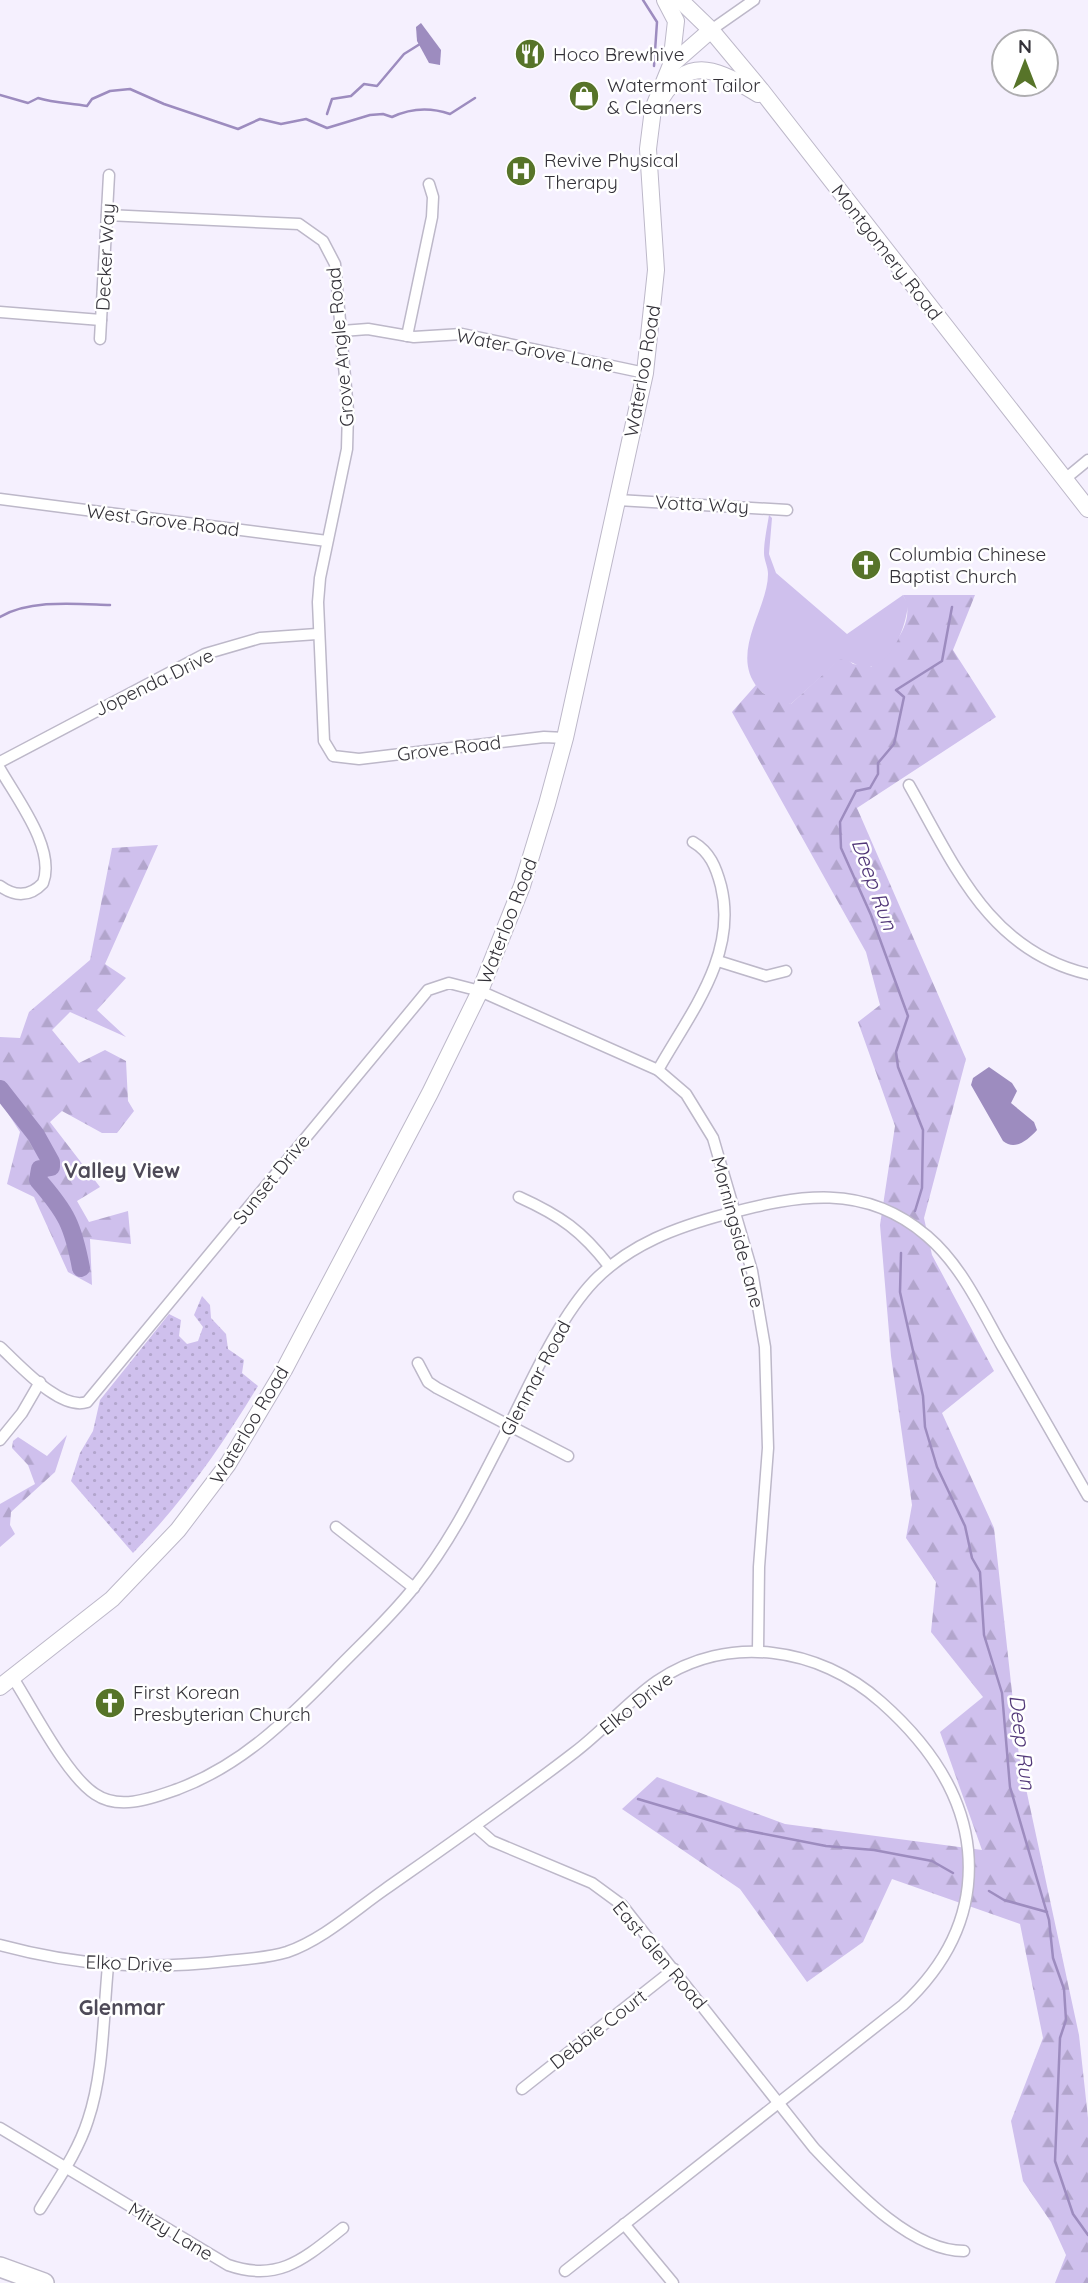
<svg xmlns="http://www.w3.org/2000/svg" width="1088" height="2283" font-family="Quicksand,sans-serif">
	<style>
		.grass { fill: url(#grass-dots) }
		.forest { fill: url(#forest-firs) }
		.green { fill: #cfc0ed }
		.water { fill: #9d8cbf }
		.lines { fill: none; stroke-linecap: round; stroke-linejoin: round }
		.stream { stroke: #9d8cbf; stroke-width: 2.5 }
		.river { stroke: #9d8cbf; stroke-width: 18 }
		.minor-casing { stroke: #bdb8c9; stroke-width: 13 }
		.secondary-casing { stroke: #bdb8c9; stroke-width: 18 }
		.motorway-casing { stroke: #bdb8c9; stroke-width: 22 }
		.minor { stroke: #fff; stroke-width: 10 }
		.secondary { stroke: #fff; stroke-width: 16 }
		.motorway { stroke: #fff; stroke-width: 19 }
		.labels { text-anchor: middle; dominant-baseline: central; stroke-width: 5; stroke-linejoin: round; paint-order: stroke }
		.poi-label { font-size: 19px; fill: #343239; stroke: #fff; text-anchor: start }
		.street-label { font-size: 19px; fill: #343239; stroke: #fff }
		.water-label { font-size: 21px; font-style: italic; fill: #523879; stroke: #fff }
		.neighbourhood-label { font-size: 21px; font-weight: bold; fill: #4e4a58; stroke: #fff }
	</style>
	<defs>
		<pattern id="grass-dots" width="8" height="8" patternUnits="userSpaceOnUse" patternTransform="scale(1.75)"><rect width="8" height="8" fill="#cfc0ed"/><path d="M2 2h.1M6 6h.1" fill="none" stroke="#b2a5cc" stroke-width="1.8" stroke-linecap="round"/></pattern>
		<pattern id="forest-firs" width="22" height="20" patternUnits="userSpaceOnUse" patternTransform="scale(1.75)"><rect width="22" height="20" fill="#cfc0ed"/><path d="M5 1l3.5 6h-7zM16 11l3.5 6h-7z" fill="#b2a5cc"/></pattern>
	</defs>
	<rect width="100%" height="100%" fill="#f5f0fe"/>
	<path class="grass" d="M202,1296l8,9 1,13 15,16 2,15 16,11 -2,13 16,13c-37,61 -75,116 -125,167l-62,-72 9,-28 13,-22 7,-31 69,-86 12,6 -2,16 8,8 11,-3 5,-14 -9,-12z"/>
	<g class="forest">
		<path d="M903,595h72l-22,55 43,67 -139,91 109,251 -42,159 8,37 62,116 -52,42 52,115 25,228 60,279 9,83v165h-33l11,-28 -15,-33 -28,-41 -12,-60 32,-83 -23,-114 -128,-45 -29,63 -56,40 -67,-93 -118,-80 35,-32 128,47 197,26 -42,-118 43,-35 -52,-65 5,-50 -30,-44 6,-33 -21,-149 -11,-131 15,-99 -37,-104 22,-17 -14,-53 -134,-240 24,-27 7,8 28,11 48,-45h8l6,5 18,3c20,-16 47,-46 32,-72z"/>
		<polygon points="158,845 105,964 126,978 97,1010 126,1037 70,1012 52,1030 79,1063 105,1050 126,1061 128,1101 134,1111 117,1133 102,1133 62,1111 50,1122 100,1187 77,1201 89,1222 128,1211 131,1244 90,1239 92,1285 68,1272 34,1197 7,1184 20,1132 0,1101 0,1037 20,1038 29,1012 90,960 112,848"/>
		<polygon points="67,1435 55,1472 11,1512 10,1525 15,1534 0,1547 0,1504 35,1484 28,1465 12,1448 13,1441 18,1437 47,1456"/>
	</g>
	<path class="green" d="M769,515l3,3 -3,36 7,19 71,61 56,-39 5,9c-2,22 -14,56 -38,63 -12,3 -19,-9 -31,-7l-48,44c-13,-1 -24,-6 -33,-16 -29,-35 10,-79 10,-114 0,-7 -4,-14 -4,-21 0,-12 3,-25 5,-38z"/>
	<g class="water">
		<polygon points="421,23 441,50 440,65 429,63 417,41 416,27"/>
		<path d="M989,1067l23,16 5,8 -6,12 23,19 3,8c-9,10 -22,21 -34,11l-32,-56 2,-7z"/>
	</g>
	<g class="lines">
		<g class="stream">
			<polyline points="643,0 657,22 654,66"/>
			<path d="M0,95l28,8 10,-5c16,5 32,5 49,8l5,-7 18,-8 20,-2 34,15 74,25 22,-10 21,5 25,-5 21,9 43,-13 13,-1 9,3c19,-9 38,-10 58,-3l25,-16"/>
			<polyline points="327,114 332,99 351,96 364,84 377,86 404,54 420,44"/>
			<path d="M0,617c30,-18 77,-13 110,-12"/>
			<polyline points="915,1211 922,1188 923,1130 898,1067 896,1052 908,1016 871,915 841,848 840,822 856,791 870,788 878,774 878,763 894,744 904,697 896,690 942,661 952,607"/>
			<polyline points="901,1253 900,1292 923,1396 925,1427 937,1467 965,1526 972,1558 980,1572 984,1635 1002,1693 1010,1787 1049,1920 1053,1958 1064,1989 1066,2020 1060,2038 1055,2161 1073,2214 1088,2235"/>
			<polyline points="638,1799 739,1829 826,1846 874,1850 932,1861 953,1873"/>
			<polyline points="989,1891 1004,1900 1047,1912"/>
		</g>
		<path class="river" d="M0,1089l36,46 15,27v5l-11,2 -2,11c29,33 35,46 43,88"/>
		<g class="minor-casing">
			<g id="minor">
				<polyline points="711,30 754,0"/>
				<polyline points="107,215 299,224 323,241 335,264 348,411 347,449 320,578 318,602 324,741 333,756 359,759 544,737 565,738"/>
				<polyline points="0,312 101,320"/>
				<polyline points="342,331 368,329 414,337 462,334 645,373"/>
				<polyline points="407,336 432,217 433,197 429,184"/>
				<polyline points="100,339 109,175"/>
				<polyline points="1065,479 1088,460"/>
				<polyline points="0,499 327,541"/>
				<polyline points="618,500 787,510"/>
				<polyline points="0,762 205,654 260,638 317,634"/>
				<path d="M0,769c17,30 56,80 43,114 -13,14 -28,14 -43,3"/>
				<path d="M909,785c46,81 80,166 179,189"/>
				<polyline points="718,961 766,976 786,971"/>
				<path d="M658,1070c32,-57 80,-115 63,-184 -5,-19 -11,-34 -28,-44"/>
				<path d="M519,1197c42,19 63,34 90,69"/>
				<path d="M0,1347c20,18 60,64 87,55l341,-412 21,-7 31,8 178,79 28,24 27,44 39,133 13,76 3,101 -9,119 -1,84"/>
				<polyline points="418,1363 428,1382 437,1388 568,1456"/>
				<polyline points="0,1440 22,1413 40,1382"/>
				<polyline points="336,1527 414,1588"/>
				<path d="M13,1678c20,31 53,97 82,116 25,17 57,4 83,-5 64,-24 109,-69 156,-117 27,-28 57,-55 81,-86 33,-41 57,-88 81,-135 28,-52 58,-128 98,-170 36,-37 83,-54 132,-67 72,-19 138,-32 201,22 34,29 53,71 75,110 29,50 57,100 86,150"/>
				<path d="M475,1826l17,15 100,42 30,22 192,243c36,37 95,103 150,103"/>
				<path d="M0,1945c78,21 147,25 227,16 20,-2 41,-3 60,-9 35,-12 67,-41 97,-62 64,-45 129,-90 191,-138 29,-22 53,-51 82,-71 71,-48 162,-34 224,21 43,38 81,88 87,148 6,63 -20,113 -65,155l-338,266"/>
				<polyline points="522,2089 674,1969"/>
				<path d="M0,2128l228,137c51,18 77,-7 115,-37"/>
				<path d="M40,2209c17,-28 38,-57 48,-89 16,-47 15,-104 20,-154"/>
				<polyline points="624,2224 673,2283"/>
			</g>
		</g>
		<g class="secondary-casing">
			<g id="secondary">
				<polyline points="665,0 676,21 671,65"/>
				<polyline points="680,0 711,30 761,90 1088,509"/>
				<path d="M661,99c28,-47 61,-27 97,-5"/>
				<polyline points="0,1687 112,1599 178,1530 228,1464 284,1370 430,1093 480,991 522,886 547,804 565,738 645,373 656,270 648,149 653,109 671,65 711,30"/>
			</g>
		</g>
		<g class="motorway-casing">
			<polyline id="motorway" points="0,2267 44,2283"/>
		</g>
		<use href="#minor" class="minor"/>
		<use href="#secondary" class="secondary"/>
		<use href="#motorway" class="motorway"/>
	</g>
	<defs>
		<g id="restaurant-disc" transform="scale(1.575)"><circle r="9.5" fill="#577429" stroke="#fff"/><path d="M-5-6h1v4h1v-4h1v4h1v-4h1v5L-1.5 .5V6h-2V.5L-5-1ZM5-6V6H3V1.5H1.5Q1.5-4 5-6Z" fill="#fff"/></g>
		<g id="shop-disc" transform="scale(1.575)"><circle r="9.5" fill="#577429" stroke="#fff"/><path d="M-5-2.5h2.3a2.7 3.5 0 0 1 5.4 0H5L5.5 6h-11ZM-1.5-2.5h3a1.5 2.3 0 0 0-3 0Z" fill="#fff"/></g>
		<g id="hospital-disc" transform="scale(1.575)"><circle r="9.5" fill="#577429" stroke="#fff"/><path d="M-5-5h3v3.5h4V-5h3V5h-3V1.5h-4V5h-3Z" fill="#fff"/></g>
		<g id="church-disc" transform="scale(1.575)"><circle r="9.5" fill="#577429" stroke="#fff"/><path d="M-1.2-6h2.4v3.5h3.3v2.4h-3.3V6h-2.4V-.1h-3.3v-2.4h3.3Z" fill="#fff"/></g>
	</defs>
	<g fill-rule="evenodd">
		<use href="#restaurant-disc" x="530" y="54"/>
		<use href="#shop-disc" x="584" y="96"/>
		<use href="#hospital-disc" x="521" y="171"/>
		<use href="#church-disc" x="866" y="565"/>
		<use href="#church-disc" x="110" y="1703"/>
	</g>
	<g class="labels">
		<g class="poi-label">
			<text x="553" y="54">Hoco Brewhive</text>
			<text x="607" y="85">Watermont Tailor<tspan x="607" dy="22">&amp; Cleaners</tspan></text>
			<text x="544" y="160">Revive Physical<tspan x="544" dy="22">Therapy</tspan></text>
			<text x="889" y="554">Columbia Chinese<tspan x="889" dy="22">Baptist Church</tspan></text>
			<text x="133" y="1692">First Korean<tspan x="133" dy="22">Presbyterian Church</tspan></text>
		</g>
		<g class="street-label">
			<text transform="translate(887 252) rotate(52)">Montgomery Road</text>
			<text transform="translate(105 257) rotate(-87)">Decker Way</text>
			<text transform="translate(340 347) rotate(-95)">Grove Angle Road</text>
			<text transform="translate(535 350) rotate(11)">Water Grove Lane</text>
			<text transform="translate(642 371) rotate(-80)">Waterloo Road</text>
			<text transform="translate(702 504) rotate(3)">Votta Way</text>
			<text transform="translate(163 520) rotate(7)">West Grove Road</text>
			<text transform="translate(154 682) rotate(-26)">Jopenda Drive</text>
			<text transform="translate(449 748) rotate(-7)">Grove Road</text>
			<text transform="translate(507 921) rotate(-69)">Waterloo Road</text>
			<text transform="translate(271 1179) rotate(-51)">Sunset Drive</text>
			<text transform="translate(738 1232) rotate(75)">Morningside Lane</text>
			<text transform="translate(535 1378) rotate(-62)">Glenmar Road</text>
			<text transform="translate(249 1425) rotate(-59)">Waterloo Road</text>
			<text transform="translate(636 1703) rotate(-39)">Elko Drive</text>
			<text transform="translate(660 1955) rotate(50)">East Glen Road</text>
			<text transform="translate(129 1963) rotate(2)">Elko Drive</text>
			<text transform="translate(598 2029) rotate(-38)">Debbie Court</text>
			<text transform="translate(171 2231) rotate(31)">Mitzy Lane</text>
		</g>
		<g class="water-label">
			<text transform="translate(875 884) rotate(70)">Deep Run</text>
			<text transform="translate(1023 1742) rotate(83)">Deep Run</text>
		</g>
		<g class="neighbourhood-label">
			<text x="122" y="1170">Valley View</text>
			<text x="122" y="2007">Glenmar</text>
		</g>
	</g>
	<g transform="translate(1025 63)"><circle r="33" fill="#ffffff" stroke="#aeadb0" stroke-width="2"/>
	<path d="M0-5L12 26L0 18L-12 26Z" fill="#577429"/>
	<text y="-10" font-size="19" font-weight="bold" text-anchor="middle" fill="#343239">N</text>
	</g>
</svg>
